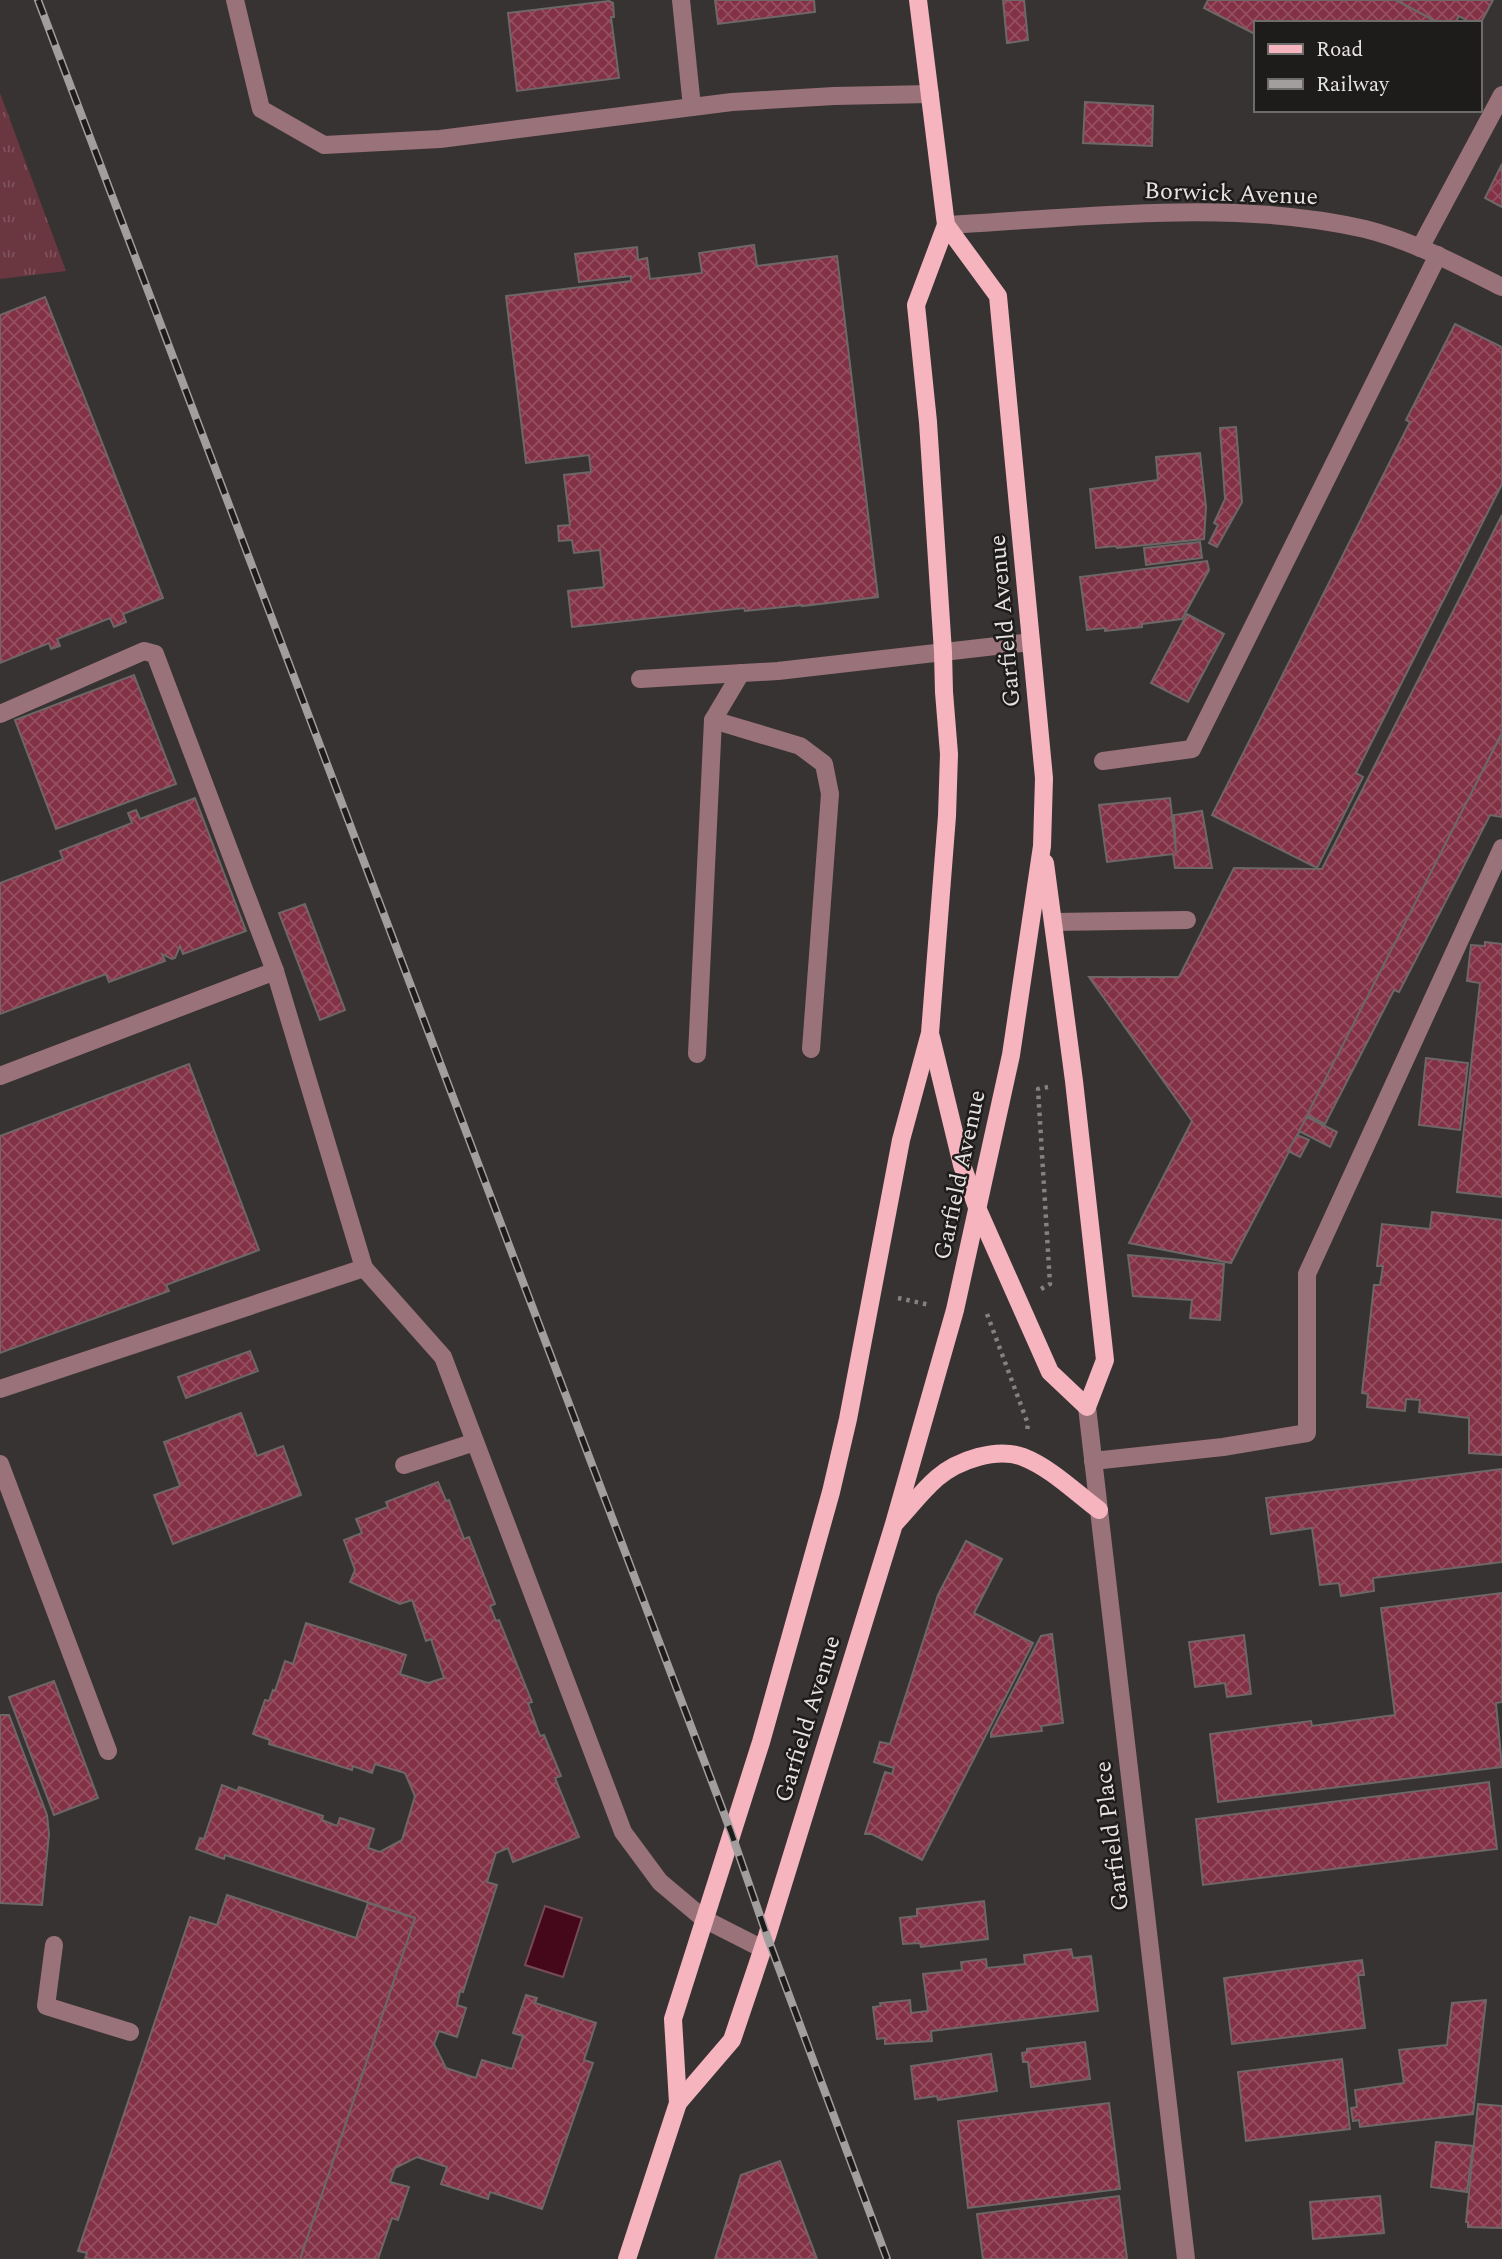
<svg xmlns="http://www.w3.org/2000/svg" width="1502" height="2259" font-family="Spectral,serif">
	<style>
		.grass { fill: url(#grass-tufts) }
		.water { fill: #45081b; stroke: #764a57; stroke-width: 2 }
		.building { fill: url(#building-cross-hatch); stroke: #6d6768; stroke-width: 2 }
		.lines { fill: none; stroke-linecap: round; stroke-linejoin: round }
		.path { stroke: #858181; stroke-width: 4.5; stroke-dasharray: 3.5 5; stroke-linecap: butt }
		.minor { stroke: #9a7279; stroke-width: 18 }
		.major { stroke: #f6b4bf; stroke-width: 18 }
		.rail-casing { stroke: #a29e9e; stroke-width: 8 }
		.rail { stroke: #1e1b1b; stroke-width: 5; stroke-dasharray: 16; stroke-linecap: butt }
		.labels { text-anchor: middle; dominant-baseline: central; stroke-width: 5; stroke-linejoin: round; paint-order: stroke }
		.street-label { font-size: 24px; fill: #e7e3e3; stroke: #1e1b1b }
	</style>
	<defs>
		<pattern id="grass-tufts" width="24" height="20" patternUnits="userSpaceOnUse" patternTransform="scale(1.75)"><rect width="24" height="20" fill="#6a3640"/><path d="M3 7l-1-3M5 7V3M7 7l1-3M15 17l-1-3M17 17v-4M19 17l1-3" fill="none" stroke="#7f535b"/></pattern>
		<pattern id="building-cross-hatch" width="8" height="8" patternUnits="userSpaceOnUse" patternTransform="scale(1.75)"><rect width="8" height="8" fill="#833145"/><path d="M0 0l8 8M0 8l8-8" fill="none" stroke="#954f60"/></pattern>
	</defs>
	<rect width="100%" height="100%" fill="#383333"/>
	<polygon class="grass" points="0,93 66,271 0,279"/>
	<polygon class="water" points="545,1906 582,1918 563,1977 525,1965"/>
	<g class="building">
		<polygon points="715,0 814,0 815,12 718,24"/>
		<polygon points="1003,0 1024,0 1028,40 1007,43"/>
		<polygon points="1208,0 1396,0 1439,23 1255,23 1255,34 1204,8"/>
		<polygon points="1396,0 1493,0 1479,26 1479,23 1472,23 1459,16 1455,23 1439,23"/>
		<polygon points="609,1 613,3 614,17 611,17 619,78 517,91 508,13"/>
		<polygon points="1085,102 1153,106 1152,146 1083,143"/>
		<polygon points="1502,164 1502,207 1485,198"/>
		<polygon points="754,245 757,266 837,256 878,597 802,606 802,605 745,611 744,608 572,627 568,591 604,587 600,550 574,553 572,540 559,541 558,526 570,525 564,475 591,472 589,455 526,463 506,296 631,281 631,276 579,282 575,254 637,247 638,260 647,258 650,279 702,273 699,253"/>
		<polygon points="45,297 163,598 123,614 126,622 114,627 110,618 57,639 60,646 51,649 49,643 0,663 0,315"/>
		<polygon points="1455,324 1502,347 1502,484 1356,773 1363,777 1317,868 1212,815 1410,422 1406,420"/>
		<polygon points="1236,427 1242,502 1217,547 1209,543 1218,525 1214,523 1225,499 1220,428"/>
		<polygon points="1200,453 1206,507 1204,539 1117,548 1116,546 1096,548 1090,489 1158,480 1156,457"/>
		<polygon points="1502,515 1502,733 1307,1117 1231,1263 1129,1243 1192,1121 1089,977 1179,977 1234,868 1322,869"/>
		<polygon points="1200,542 1202,558 1146,565 1144,548"/>
		<polygon points="1207,561 1209,570 1182,619 1142,624 1142,627 1105,631 1105,628 1087,630 1080,577"/>
		<polygon points="1187,614 1224,634 1188,702 1151,683"/>
		<polygon points="134,675 176,784 56,829 15,720"/>
		<polygon points="1502,733 1502,817 1490,815 1399,992 1394,990 1325,1124 1307,1115"/>
		<polygon points="195,798 246,931 183,954 180,946 175,958 172,959 162,954 165,961 109,982 106,974 0,1014 0,883 63,859 60,851 132,823 128,813 136,810 140,819"/>
		<polygon points="1170,798 1176,852 1174,815 1202,811 1212,868 1175,868 1173,854 1107,862 1099,805"/>
		<polygon points="305,904 345,1010 320,1020 279,913"/>
		<polygon points="1485,942 1502,944 1502,1197 1457,1192 1480,983 1467,981 1471,945 1485,946"/>
		<polygon points="1426,1058 1468,1063 1460,1130 1419,1125"/>
		<polygon points="189,1064 259,1250 166,1285 169,1291 0,1353 0,1136"/>
		<polygon points="1307,1117 1337,1132 1330,1147 1299,1131"/>
		<polygon points="1297,1135 1309,1140 1300,1157 1288,1151"/>
		<polygon points="1432,1212 1502,1220 1502,1455 1469,1453 1469,1418 1419,1412 1420,1400 1406,1399 1405,1411 1367,1407 1368,1394 1362,1393 1374,1285 1380,1285 1383,1266 1377,1266 1382,1224 1430,1229"/>
		<polygon points="1128,1255 1224,1264 1220,1320 1190,1318 1192,1300 1133,1296"/>
		<polygon points="250,1351 258,1371 186,1398 178,1377"/>
		<polygon points="241,1413 257,1456 283,1446 301,1495 173,1544 154,1495 180,1486 164,1442"/>
		<polygon points="1502,1469 1502,1562 1373,1578 1374,1591 1341,1596 1339,1583 1320,1585 1312,1528 1271,1534 1266,1498"/>
		<polygon points="438,1482 446,1501 449,1500 464,1539 469,1537 495,1604 490,1606 496,1621 499,1620 532,1702 528,1703 540,1736 544,1735 561,1776 555,1778 579,1837 513,1862 508,1848 496,1853 487,1882 497,1885 463,1992 460,1991 457,2005 466,2008 457,2037 439,2031 434,2044 446,2068 476,2078 482,2060 512,2069 523,2036 513,2033 526,1995 537,1998 535,2003 596,2023 584,2060 593,2063 542,2209 490,2192 488,2199 441,2184 447,2167 417,2157 395,2168 390,2182 409,2187 398,2220 392,2218 378,2259 300,2259 415,1918 225,1855 224,1859 196,1849 200,1838 204,1839 222,1785 237,1791 239,1787 323,1816 322,1820 337,1826 340,1818 374,1829 368,1848 380,1852 402,1840 415,1796 405,1773 375,1764 372,1773 353,1766 352,1770 269,1744 270,1740 253,1734 265,1700 269,1701 273,1690 275,1691 285,1661 293,1664 306,1623 406,1655 400,1674 428,1683 444,1678 431,1639 426,1641 412,1600 400,1604 350,1582 355,1570 344,1540 362,1533 356,1519 388,1507 386,1502"/>
		<polygon points="966,1541 1002,1559 974,1613 1033,1643 922,1860 872,1834 865,1834 885,1772 892,1774 894,1768 874,1762 880,1742 890,1744 938,1595"/>
		<polygon points="1502,1593 1502,1702 1496,1703 1502,1767 1218,1802 1210,1734 1311,1721 1312,1726 1395,1715 1381,1608"/>
		<polygon points="1052,1634 1063,1723 1041,1726 1042,1731 991,1737 991,1733 1041,1636"/>
		<polygon points="1244,1635 1251,1694 1227,1697 1225,1683 1195,1687 1189,1642"/>
		<polygon points="54,1681 98,1798 54,1815 9,1697"/>
		<polygon points="0,1715 9,1715 47,1815 49,1834 42,1905 0,1903"/>
		<polygon points="1489,1782 1497,1849 1203,1885 1196,1819"/>
		<polygon points="227,1895 356,1938 368,1903 415,1918 300,2259 85,2259 87,2253 78,2251 190,1917 217,1925"/>
		<polygon points="984,1901 988,1939 921,1947 920,1943 903,1944 900,1918 917,1916 917,1909"/>
		<polygon points="1071,1949 1073,1958 1091,1956 1098,2011 931,2031 932,2041 885,2044 885,2038 877,2039 873,2007 881,2006 880,2003 910,2000 911,2013 928,2011 923,1974 962,1970 961,1962 986,1959 987,1968 1025,1964 1024,1955"/>
		<polygon points="1362,1960 1364,1975 1358,1975 1365,2028 1232,2044 1224,1978"/>
		<polygon points="1486,2000 1473,2114 1360,2127 1359,2120 1353,2121 1351,2108 1357,2107 1355,2090 1404,2083 1399,2050 1447,2045 1452,2003"/>
		<polygon points="1085,2042 1090,2079 1031,2087 1028,2062 1023,2062 1022,2053 1027,2052 1027,2049"/>
		<polygon points="991,2054 997,2091 938,2100 937,2096 915,2099 911,2066"/>
		<polygon points="1342,2059 1350,2129 1246,2141 1238,2072"/>
		<polygon points="1109,2103 1120,2189 968,2208 958,2121"/>
		<polygon points="1478,2104 1502,2106 1502,2228 1468,2227 1468,2222 1466,2222"/>
		<polygon points="1436,2142 1473,2146 1467,2192 1431,2187"/>
		<polygon points="780,2161 817,2259 715,2259 741,2175"/>
		<polygon points="1119,2196 1127,2259 983,2259 977,2214"/>
		<polygon points="1380,2196 1384,2233 1313,2239 1310,2202"/>
	</g>
	<g class="lines">
		<g class="path">
			<polyline points="1041,1289 1050,1284 1038,1089 1048,1087"/>
			<polyline points="898,1298 930,1305"/>
			<polyline points="987,1314 1028,1424 1027,1431"/>
		</g>
		<g class="minor">
			<polyline points="235,0 261,109 324,145 440,139 732,102 834,96 930,94"/>
			<polyline points="681,0 692,107"/>
			<path d="M946,225c135,-7 286,-27 419,4 48,12 93,36 137,58"/>
			<polyline points="1420,248 1502,95"/>
			<polyline points="640,679 778,671 1031,642"/>
			<polyline points="0,714 144,651 155,654 275,971 364,1268 443,1357 623,1832 660,1882 704,1919 763,1949"/>
			<polyline points="713,720 800,746 824,764 830,794 811,1049"/>
			<polyline points="1103,761 1192,749 1438,255"/>
			<polyline points="1054,922 1187,920"/>
			<polyline points="697,1054 713,720 741,673"/>
			<polyline points="0,1076 275,971"/>
			<polyline points="0,1389 364,1268"/>
			<polyline points="1087,1407 1186,2259"/>
			<polyline points="1093,1461 1223,1447 1307,1433 1307,1274 1502,848"/>
			<polyline points="0,1464 108,1751"/>
			<polyline points="404,1465 475,1442"/>
			<polyline points="54,1945 46,2006 130,2032"/>
		</g>
		<g class="major">
			<polyline points="931,1037 962,1165 978,1210 1050,1372 1087,1407 1105,1360 1074,1081 1045,863"/>
			<path d="M896,1522c14,-15 26,-31 41,-44 21,-18 60,-31 86,-21 28,11 52,35 76,53"/>
			<polyline points="678,2103 732,2040 767,1936 894,1524 955,1310 1011,1055 1042,846 1044,778 998,296 946,225"/>
			<polyline points="627,2259 678,2103 673,2019 761,1742 831,1492 848,1419 901,1140 930,1033 947,816 949,754 944,692 943,652 928,422 916,305 946,225 918,0"/>
		</g>
		<g class="rail-casing">
			<polyline id="rail" points="38,0 731,1832 767,1936 887,2259"/>
		</g>
		<use href="#rail" class="rail"/>
	</g>
	<g class="labels">
		<g class="street-label">
			<text transform="translate(1231 194) rotate(2)">Borwick Avenue</text>
			<text transform="translate(1005 621) rotate(-95)">Garfield Avenue</text>
			<text transform="translate(960 1175) rotate(-78)">Garfield Avenue</text>
			<text transform="translate(808 1719) rotate(-73)">Garfield Avenue</text>
			<text transform="translate(1112 1836) rotate(-97)">Garfield Place</text>
		</g>
	</g>
	<rect x="1254" y="21" width="228" height="91" fill="#1e1b1b" stroke="#6e6b6b" stroke-width="2"/>
	<rect x="1268" y="44" width="35" height="10" fill="#f6b4bf" stroke="#6e6b6b" stroke-width="2"/>
	<text x="1316" y="56" font-size="21" fill="#e7e3e3">Road</text>
	<rect x="1268" y="79" width="35" height="10" fill="#a29e9e" stroke="#6e6b6b" stroke-width="2"/>
	<text x="1316" y="91" font-size="21" fill="#e7e3e3">Railway</text>
</svg>
